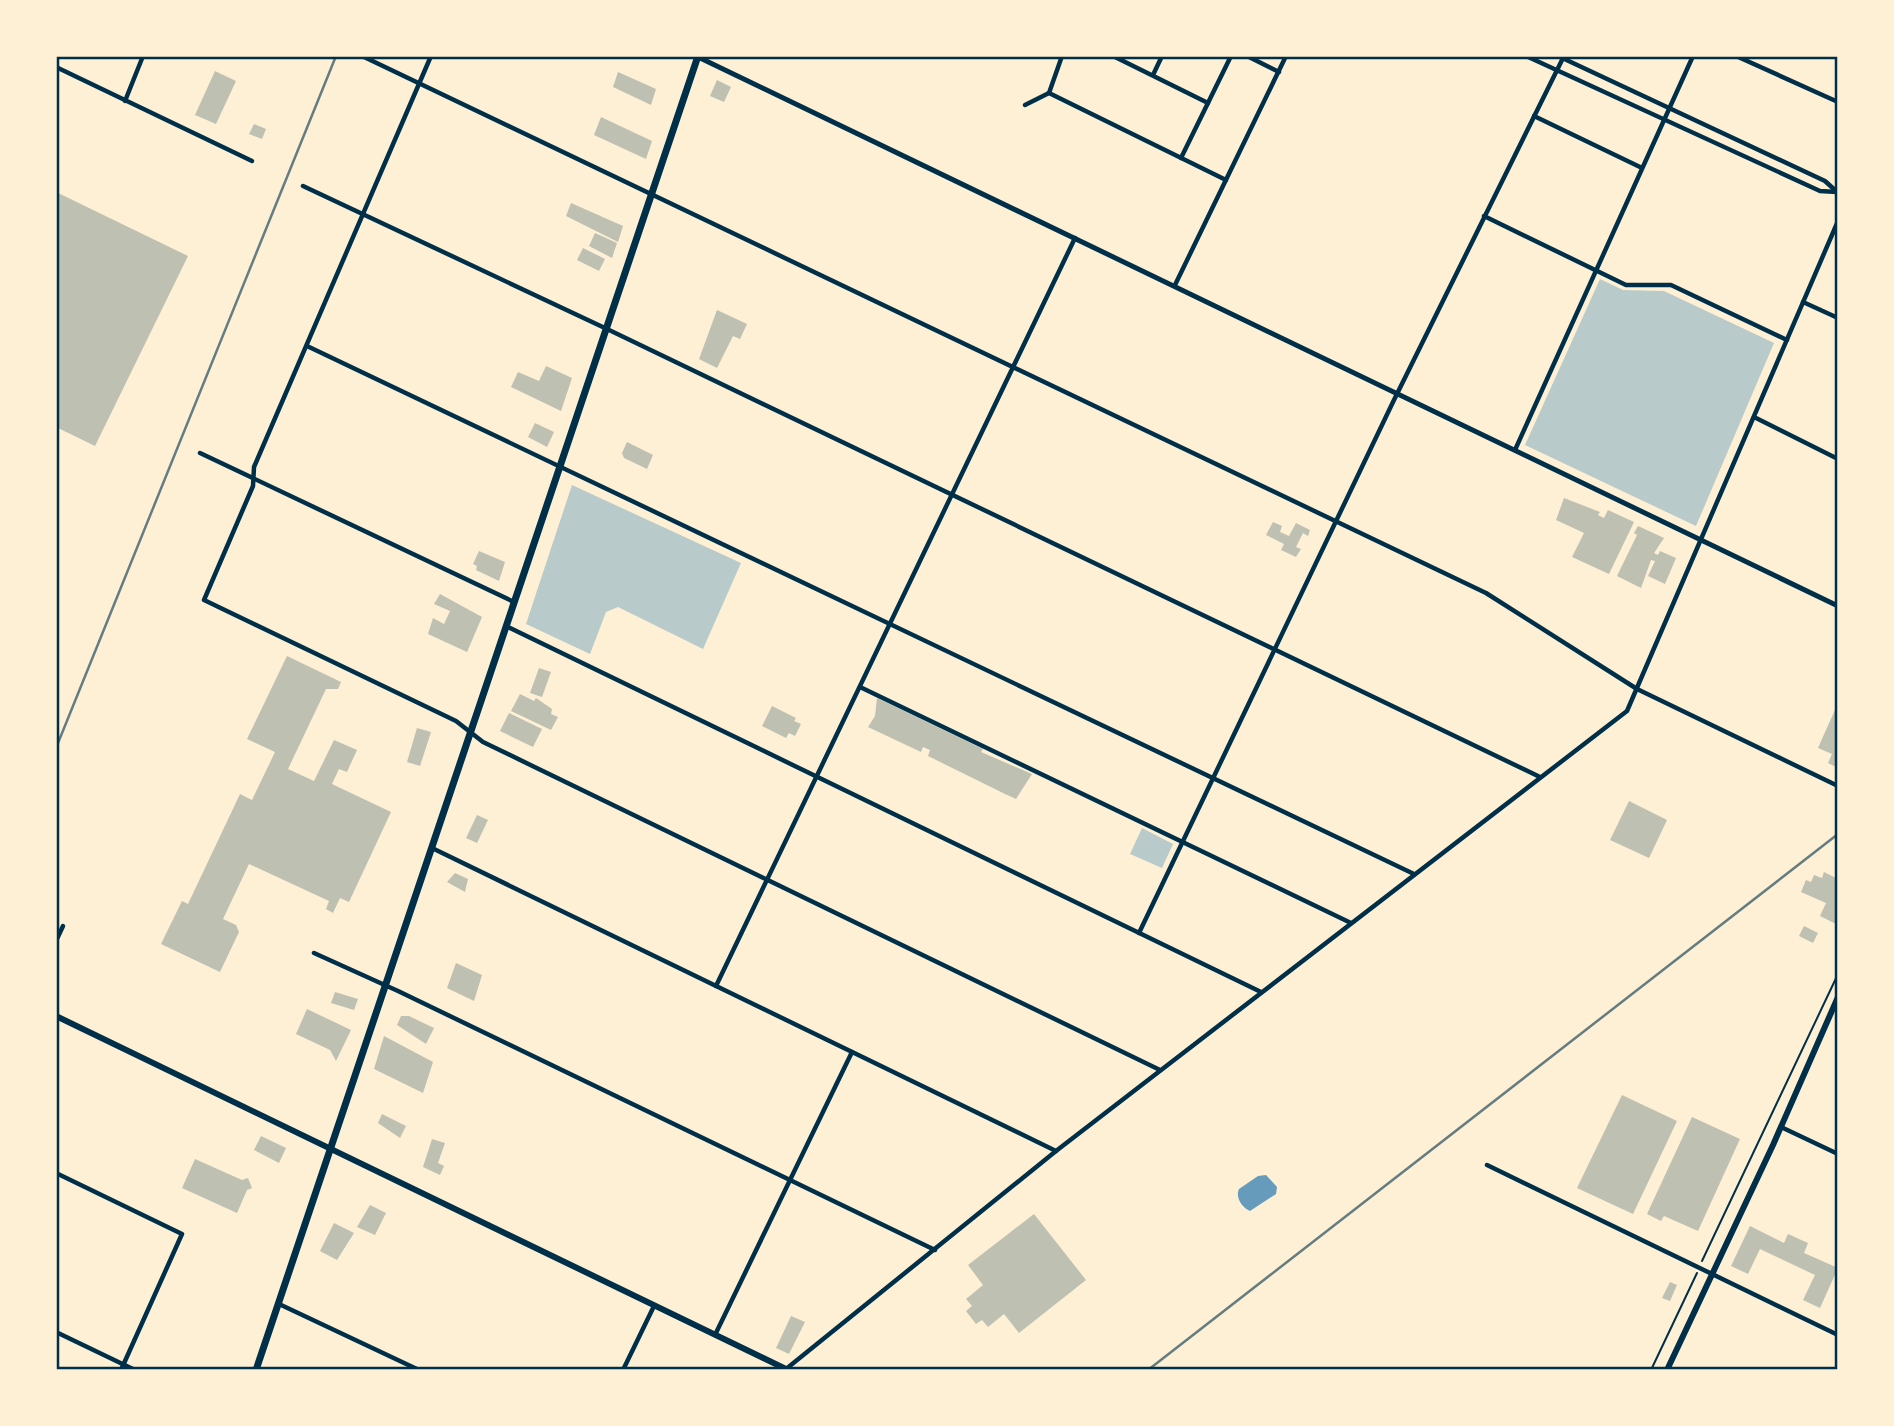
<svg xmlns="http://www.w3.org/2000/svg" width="1894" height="1426" font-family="Roboto,sans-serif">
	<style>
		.green { fill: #b9caca }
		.water { fill: #669bbc }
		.building { fill: #bec0b2 }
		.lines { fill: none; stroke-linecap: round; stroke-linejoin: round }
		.path { stroke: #003049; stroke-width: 2 }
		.minor { stroke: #003049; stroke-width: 4.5 }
		.tertiary { stroke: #003049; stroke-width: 5 }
		.secondary { stroke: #003049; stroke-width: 6 }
		.primary { stroke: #003049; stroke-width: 7 }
		.rail { stroke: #657d81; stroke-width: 2.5 }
		.neatline { fill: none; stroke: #003049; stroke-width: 2.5 }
	</style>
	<rect width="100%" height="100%" fill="#fdf0d5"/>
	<g class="green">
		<polygon points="1600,279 1623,290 1664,291 1774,343 1696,526 1525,445"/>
		<polygon points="572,485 741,563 703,649 618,607 606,612 590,654 526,624"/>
		<polygon points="1142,828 1173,844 1162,868 1130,854"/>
	</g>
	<path class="water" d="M1266,1175l11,12 -1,7 -26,17c-8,-3 -15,-14 -11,-22l19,-13z"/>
	<g class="building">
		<polygon points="215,71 236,81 216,124 195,115"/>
		<polygon points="618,72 656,89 651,105 613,87"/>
		<polygon points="717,80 731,87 724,102 710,96"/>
		<polygon points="601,117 652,141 646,159 594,135"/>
		<polygon points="254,124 266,129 262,139 249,134"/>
		<polygon points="56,192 188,256 95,446 56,427"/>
		<polygon points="571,203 623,226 618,242 566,216"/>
		<polygon points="595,233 617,243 612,258 589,246"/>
		<polygon points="583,248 605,259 599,271 577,260"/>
		<polygon points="717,310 747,324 740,339 733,336 717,368 699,359"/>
		<polygon points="546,366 572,378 561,411 511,387 518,372 539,381"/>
		<polygon points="535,423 554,432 547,447 528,437"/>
		<polygon points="627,442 653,455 647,469 624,458 622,453"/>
		<polygon points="1564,498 1600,512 1598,515 1604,518 1608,510 1634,522 1609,574 1572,557 1584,533 1556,520"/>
		<polygon points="1273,522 1282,526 1280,532 1289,536 1296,523 1310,530 1308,536 1303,533 1296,547 1301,549 1296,557 1281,550 1284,544 1266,535"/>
		<polygon points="1638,526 1664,538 1654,553 1658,555 1660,551 1676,558 1665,584 1648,576 1655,561 1651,560 1641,588 1617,576 1637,535 1634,533"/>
		<polygon points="479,551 505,562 499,581 476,570 477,566 473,564"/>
		<polygon points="440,594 482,617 467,652 428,634 433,618 444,624 450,611 434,604"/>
		<polygon points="287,656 341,682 338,689 326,689 288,769 314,781 334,740 357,750 347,772 339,769 332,784 391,812 349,902 340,898 333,913 326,909 329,901 249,864 223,919 236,925 239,932 220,972 161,944 182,901 188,904 240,794 252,800 275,752 247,739"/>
		<polygon points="539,668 551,672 542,697 530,693"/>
		<polygon points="520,694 534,701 536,698 552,709 551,714 558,717 551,730 511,711"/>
		<polygon points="877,698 983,749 981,752 1032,774 1016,799 1005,794 928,756 930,750 923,747 921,752 868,727 875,716"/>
		<polygon points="1838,703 1838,768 1828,763 1832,754 1818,748"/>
		<polygon points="772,706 796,718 794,721 801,724 795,736 789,733 786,738 762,726"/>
		<polygon points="509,713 542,729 533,747 500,731"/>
		<polygon points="417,728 431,732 420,766 407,762"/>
		<polygon points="1629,801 1667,820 1649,858 1610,840"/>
		<polygon points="477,815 488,820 477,843 466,838"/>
		<polygon points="1824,872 1838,879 1838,925 1820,916 1826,903 1801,892 1806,880 1811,882 1814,875 1822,878"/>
		<polygon points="455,873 468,879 465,892 447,882"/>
		<polygon points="1804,926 1818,933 1813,943 1799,936"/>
		<polygon points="456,963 482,975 474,1001 447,988"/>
		<polygon points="335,992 358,999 354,1010 331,1003"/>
		<polygon points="307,1009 351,1030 336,1061 330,1050 296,1034"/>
		<polygon points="401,1016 409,1016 434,1028 426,1044 397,1025"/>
		<polygon points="384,1036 433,1062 423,1093 374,1069"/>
		<polygon points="1622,1095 1677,1121 1633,1214 1577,1188"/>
		<polygon points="382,1114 406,1126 400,1138 378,1123"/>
		<polygon points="1692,1117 1740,1139 1698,1231 1664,1216 1661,1221 1647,1214"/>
		<polygon points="261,1136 286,1148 279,1163 254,1150"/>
		<polygon points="432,1139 445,1143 438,1163 444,1166 440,1175 423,1167"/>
		<polygon points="195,1159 242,1180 248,1178 252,1188 247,1190 237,1213 182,1188"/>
		<polygon points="370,1205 386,1213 375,1235 357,1227"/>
		<polygon points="1034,1214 1086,1280 1019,1333 1004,1314 988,1327 982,1320 976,1324 966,1311 972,1306 966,1299 983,1285 968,1265"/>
		<polygon points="334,1223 354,1233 337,1260 320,1251"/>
		<polygon points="1750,1226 1784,1243 1788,1234 1808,1243 1804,1253 1838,1268 1820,1308 1803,1300 1815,1275 1760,1249 1748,1274 1731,1266"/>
		<polygon points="1670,1282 1677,1285 1670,1301 1662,1298"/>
		<polygon points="791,1316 805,1322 789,1354 776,1348"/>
	</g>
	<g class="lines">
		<g class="path">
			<polyline points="1702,1261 1838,974"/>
			<polyline points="1651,1370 1697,1273"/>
		</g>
		<g class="minor">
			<polyline points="362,56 1486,593 1637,689 1838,786"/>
			<polyline points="431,56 254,467 253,486 204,600 456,721 483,742 1160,1070"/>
			<polyline points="1113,56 1208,103"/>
			<polyline points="1247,56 1279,72"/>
			<polyline points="1526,56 1820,191 1837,192"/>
			<polyline points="1558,56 1825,181 1836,191"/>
			<polyline points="1736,56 1838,102"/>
			<polyline points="56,67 252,161"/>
			<polyline points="1153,75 1162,56"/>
			<polyline points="1049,93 1062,56"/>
			<polyline points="125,101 143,56"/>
			<polyline points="1025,105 1049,93 1226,180"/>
			<polyline points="1534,116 1640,167"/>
			<polyline points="1181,158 1231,56"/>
			<polyline points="303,186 607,329 1540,777"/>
			<polyline points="1484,216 1626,285 1671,285 1787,340"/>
			<polyline points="1175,285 1286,56"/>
			<polyline points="1803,302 1838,318"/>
			<polyline points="307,346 1414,874"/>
			<polyline points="1754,417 1838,459"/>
			<polyline points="1515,450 1693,56"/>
			<polyline points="200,453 514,602"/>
			<polyline points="506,626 1261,992"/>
			<polyline points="860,687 1351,923"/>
			<polyline points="432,848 1056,1151"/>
			<polyline points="1139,933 1393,402 1564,56"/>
			<polyline points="56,941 63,926"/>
			<polyline points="314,953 398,991 935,1250"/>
			<polyline points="716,986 1075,238"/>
			<polyline points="1781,1127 1838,1154"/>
			<polyline points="1487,1165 1838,1335"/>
			<polyline points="56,1173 182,1234 121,1370"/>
			<polyline points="279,1304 419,1370"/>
			<polyline points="56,1332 135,1370"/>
			<polyline points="715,1335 852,1052"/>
			<polyline points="786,1369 1056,1151 1627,711 1838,221"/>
			<polyline points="623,1370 654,1306"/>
		</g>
		<polyline class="tertiary" points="698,57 1838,606"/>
		<g class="secondary">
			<polyline points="56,1016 788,1370"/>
			<polyline points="1667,1370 1773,1145 1838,997"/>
		</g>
		<polyline class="primary" points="256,1370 698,56"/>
		<g class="rail">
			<polyline points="56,748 336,56"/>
			<polyline points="1148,1370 1838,834"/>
		</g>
	</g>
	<rect width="1894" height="1426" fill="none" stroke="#fdf0d5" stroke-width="116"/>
	<rect x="58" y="58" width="1778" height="1310" class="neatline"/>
</svg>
